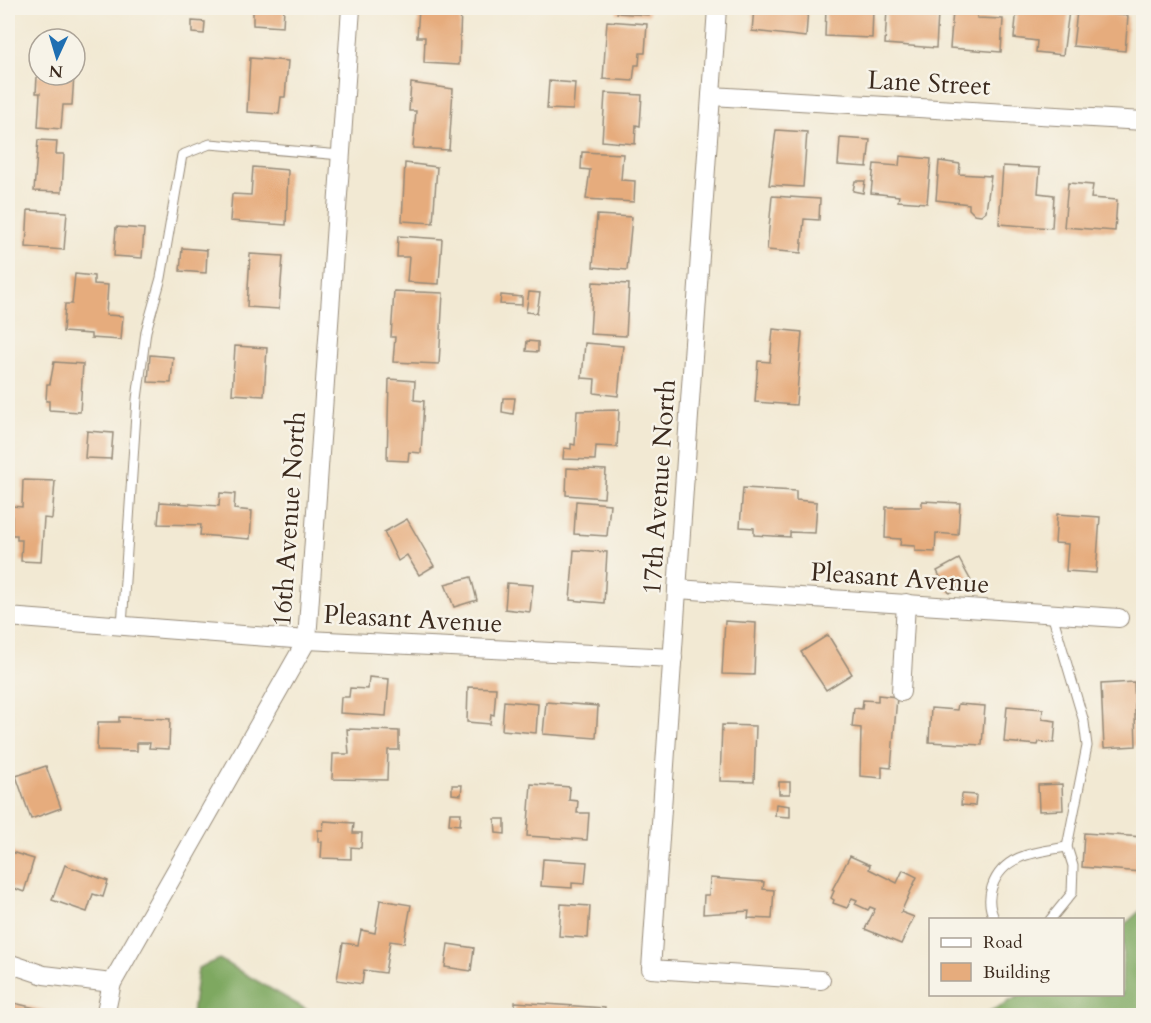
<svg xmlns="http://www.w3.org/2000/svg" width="1151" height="1023" font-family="Cardo,serif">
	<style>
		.forest { fill: #7ea860; stroke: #5c693f; stroke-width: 1.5 }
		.building { fill: #e6ac7d }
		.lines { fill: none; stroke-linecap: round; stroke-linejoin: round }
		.service-casing { stroke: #968a78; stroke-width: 11 }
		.minor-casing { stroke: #968a78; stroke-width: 20 }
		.service { stroke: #fff; stroke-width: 9 }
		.minor { stroke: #fff; stroke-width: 18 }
		.labels { text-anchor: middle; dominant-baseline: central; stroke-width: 5; stroke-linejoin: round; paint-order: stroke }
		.street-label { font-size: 26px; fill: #3b2a1e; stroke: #f7f3e8 }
	</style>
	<rect width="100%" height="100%" fill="#f7f3e8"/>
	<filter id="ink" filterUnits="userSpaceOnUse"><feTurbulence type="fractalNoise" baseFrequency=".0167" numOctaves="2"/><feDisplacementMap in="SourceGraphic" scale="12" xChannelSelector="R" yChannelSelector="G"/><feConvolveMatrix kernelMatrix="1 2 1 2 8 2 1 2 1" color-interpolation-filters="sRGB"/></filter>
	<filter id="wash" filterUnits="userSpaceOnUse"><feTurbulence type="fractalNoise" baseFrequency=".008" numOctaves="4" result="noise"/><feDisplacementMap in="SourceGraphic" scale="24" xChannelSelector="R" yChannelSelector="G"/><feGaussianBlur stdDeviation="1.35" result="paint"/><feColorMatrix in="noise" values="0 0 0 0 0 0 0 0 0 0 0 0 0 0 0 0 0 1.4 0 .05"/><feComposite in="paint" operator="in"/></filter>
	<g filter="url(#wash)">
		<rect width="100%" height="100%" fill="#f2e9d3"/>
		<g class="forest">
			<polygon points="1143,908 1143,1015 983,1015 1021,995 1122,994 1123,926"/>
			<polygon points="219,959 316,1015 192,1015 198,968"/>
		</g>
		<g id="blocks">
			<g class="building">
				<polygon points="253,8 284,8 283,27 253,25"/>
				<polygon points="419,8 461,8 459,65 424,63 425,37 417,37"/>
				<polygon points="617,8 649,8 649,15 617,13"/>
				<polygon points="754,8 808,8 806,37 752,31"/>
				<polygon points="826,8 873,9 872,38 825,36"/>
				<polygon points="1017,8 1069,11 1063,55 1036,52 1037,41 1014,38"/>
				<polygon points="887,9 938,14 936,48 885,44"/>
				<polygon points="953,11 977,13 977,18 1003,19 1001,52 950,48"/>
				<polygon points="1077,11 1128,16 1125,51 1073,46"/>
				<polygon points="192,21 205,22 204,34 192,33"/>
				<polygon points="607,21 647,24 645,53 640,53 639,65 635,65 633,81 603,79"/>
				<polygon points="250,58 288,61 285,97 281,97 279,114 247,112"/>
				<polygon points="41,75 74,75 72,105 63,105 61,129 38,127 40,93 36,93 37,77"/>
				<polygon points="549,81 575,83 573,110 547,109"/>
				<polygon points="411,83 453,89 449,150 413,148 416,111 409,111"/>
				<polygon points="605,93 642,95 640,126 636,125 635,144 602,141"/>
				<polygon points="776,130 807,132 803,187 769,185"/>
				<polygon points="840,138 870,140 867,167 838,165"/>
				<polygon points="38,140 57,141 56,154 64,154 62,192 34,191"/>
				<polygon points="582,152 623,154 621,180 635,181 634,202 586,199 590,170 581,169"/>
				<polygon points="900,156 931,159 927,203 898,201 899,196 871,193 874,164 899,166"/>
				<polygon points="939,161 960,164 959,174 991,176 986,211 981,215 974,214 969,209 969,204 936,200"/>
				<polygon points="405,163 437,167 433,223 402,221"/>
				<polygon points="1003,166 1040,168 1038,193 1054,195 1052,228 999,224"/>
				<polygon points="253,167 288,170 286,225 230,221 232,194 251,195"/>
				<polygon points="855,181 865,181 863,193 853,191"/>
				<polygon points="1068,183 1093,185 1091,198 1117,200 1115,231 1064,227"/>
				<polygon points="772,196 820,199 819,220 804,219 801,253 767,250"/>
				<polygon points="28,210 67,212 64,250 26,247"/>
				<polygon points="597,215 632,217 627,270 593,267"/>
				<polygon points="116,227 144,229 142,258 114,256"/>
				<polygon points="398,236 442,239 439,284 407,282 409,257 397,257"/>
				<polygon points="182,248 207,250 206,273 180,271"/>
				<polygon points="250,254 283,256 279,309 247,307"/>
				<polygon points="75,274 94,276 94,284 108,285 106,315 123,316 121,340 91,338 91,334 63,332 65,304 72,304"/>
				<polygon points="593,282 629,284 626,336 590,334"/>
				<polygon points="394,291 443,293 439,364 393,362 395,337 391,337"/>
				<polygon points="529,292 540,293 537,313 526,312"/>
				<polygon points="501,295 522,297 522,305 500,304"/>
				<polygon points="773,329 802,332 796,405 755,402 758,361 770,362"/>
				<polygon points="527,341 538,342 538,352 526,351"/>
				<polygon points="585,343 623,346 618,396 594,393 595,379 582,378"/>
				<polygon points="235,346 267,348 264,396 232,394"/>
				<polygon points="150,355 173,357 171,383 148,382"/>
				<polygon points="54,362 83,364 80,412 49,410 49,401 46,401 47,384 50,384"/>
				<polygon points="389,379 415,381 414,400 424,401 421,453 409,452 408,461 387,460"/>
				<polygon points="503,398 515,398 513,414 502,412"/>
				<polygon points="619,410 617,447 596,446 595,460 563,459 564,448 571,449 571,444 575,445 577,411"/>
				<polygon points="87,431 113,433 111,459 85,458"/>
				<polygon points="567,468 606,470 604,498 566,495"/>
				<polygon points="23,480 55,481 52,519 44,518 41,562 21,561 22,540 17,540 17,535 12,535 12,506 22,507"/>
				<polygon points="743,488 796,491 796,500 817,502 815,533 790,532 790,537 754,535 754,528 740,527"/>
				<polygon points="220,493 235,494 234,509 252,511 250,539 200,535 201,525 158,524 160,502 219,506"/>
				<polygon points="576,501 610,504 607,536 574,534"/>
				<polygon points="922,501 960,503 958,535 936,533 935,552 915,551 915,546 900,545 901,539 885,538 886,507 922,507"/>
				<polygon points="1057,514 1100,517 1096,573 1066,571 1068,544 1055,543"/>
				<polygon points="407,519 434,566 419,575 407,555 398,561 384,532"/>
				<polygon points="574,550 607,552 604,603 570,600"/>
				<polygon points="959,559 971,581 949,593 937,571"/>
				<polygon points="471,577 477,600 454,607 445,584"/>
				<polygon points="507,583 533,585 530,612 505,609"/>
				<polygon points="725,621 756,623 754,675 722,674"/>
				<polygon points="828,635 852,674 826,690 801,652"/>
				<polygon points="369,677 389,679 386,716 340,713 341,697 349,697 350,688 368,689"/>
				<polygon points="1134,682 1136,746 1104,748 1101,684"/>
				<polygon points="468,687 496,688 494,715 491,714 490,724 467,722"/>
				<polygon points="878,695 897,697 891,768 882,767 882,778 860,776 861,728 852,727 854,708 862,709 863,700 878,701"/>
				<polygon points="504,701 538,704 536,733 502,730"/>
				<polygon points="546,702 598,706 596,738 543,734"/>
				<polygon points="958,704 985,706 982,745 929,742 931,708 957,710"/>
				<polygon points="1007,706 1043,709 1042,719 1056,721 1054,743 1039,742 1038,745 1004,742"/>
				<polygon points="119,717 170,719 169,749 149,748 150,743 137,743 137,751 97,750 98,722 119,722"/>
				<polygon points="722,725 756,726 754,782 720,781"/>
				<polygon points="347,729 399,731 399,750 388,750 387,780 332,779 333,754 349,754"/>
				<polygon points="46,766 61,808 31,819 16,776"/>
				<rect x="779" y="782" width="11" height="12"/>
				<polygon points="531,784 570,787 569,800 578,801 577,813 589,813 587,840 527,836"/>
				<polygon points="1062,784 1063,810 1039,811 1038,785"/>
				<polygon points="452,785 462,785 461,795 452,794"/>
				<polygon points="962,794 976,795 975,806 961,805"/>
				<polygon points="776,804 790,806 790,817 775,816"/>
				<polygon points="450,813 461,813 460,825 449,824"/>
				<polygon points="495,819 505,819 505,834 496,833"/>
				<polygon points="324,821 354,823 353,833 362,833 361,848 351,847 351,859 321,858 322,842 318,842 318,830 323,830"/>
				<polygon points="1084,833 1143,837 1141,872 1082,867"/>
				<polygon points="8,851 34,859 24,892 8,886"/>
				<polygon points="850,856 870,865 869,869 897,883 903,870 917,877 901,912 914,917 901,944 865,929 875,909 870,907 868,910 855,904 857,900 852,898 847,908 833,903 834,900 831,898 834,891 832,890"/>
				<polygon points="543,859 587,862 585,884 572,883 572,888 541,886"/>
				<polygon points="65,865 108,881 103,897 93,894 87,912 52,900"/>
				<polygon points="710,878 764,882 763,889 774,890 772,919 748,918 749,911 703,914 704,895 709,895"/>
				<polygon points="380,900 411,905 404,943 390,941 385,973 364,970 362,984 337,980 343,943 358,945 361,930 375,933"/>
				<polygon points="561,904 590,906 588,938 559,936"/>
				<polygon points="448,944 474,948 471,971 445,967"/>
				<polygon points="515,1002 605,1008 604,1016 515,1016"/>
				<polygon points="14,1003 52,1012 51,1016 10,1016"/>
			</g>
		</g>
	</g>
	<g filter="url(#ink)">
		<use href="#blocks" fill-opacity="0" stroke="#968a78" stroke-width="1.5"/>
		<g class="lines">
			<g class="service-casing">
				<g id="service">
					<polyline points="122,626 137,399 146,331 161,278 182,155 210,144 341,155"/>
					<path d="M995,920c-6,-11 -7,-21 -3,-33 11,-33 45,-35 75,-40"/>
					<polyline points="1050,920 1072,893 1073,866 1067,847 1087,746 1084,722 1052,614"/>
				</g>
			</g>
			<g class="minor-casing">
				<g id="minor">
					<polyline points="717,8 651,969 821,980"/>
					<polyline points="711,96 1144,121"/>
					<polyline points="677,589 1119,618"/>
					<polyline points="8,617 307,640 673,658"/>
					<polyline points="901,692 906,603"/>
					<polyline points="8,963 44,975 112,983"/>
					<polyline points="105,1016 112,983 307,640 351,8"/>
				</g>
			</g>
			<use href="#service" class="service"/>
			<use href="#minor" class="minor"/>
		</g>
	</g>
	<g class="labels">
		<g class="street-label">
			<text transform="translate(929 83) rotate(3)">Lane Street</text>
			<text transform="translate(659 487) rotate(-86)">17th Avenue North</text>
			<text transform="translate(289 519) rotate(-86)">16th Avenue North</text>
			<text transform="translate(900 578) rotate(4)">Pleasant Avenue</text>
			<text transform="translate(413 619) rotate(3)">Pleasant Avenue</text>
		</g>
	</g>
	<rect width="1151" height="1023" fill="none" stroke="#f7f3e8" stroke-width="30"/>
	<rect x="929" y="918" width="195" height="78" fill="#f7f3e8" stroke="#aca397" stroke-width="1.5"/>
	<rect x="941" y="938" width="30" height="9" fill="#ffffff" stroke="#aca397" stroke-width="1.5"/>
	<text x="983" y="948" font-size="18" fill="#3b2a1e">Road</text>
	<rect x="941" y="963" width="30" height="18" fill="#e6ac7d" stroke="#aca397" stroke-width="1.5"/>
	<text x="983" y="978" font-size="18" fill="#3b2a1e">Building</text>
	<g transform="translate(57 57) rotate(184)"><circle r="28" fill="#f7f3e8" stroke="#aca397" stroke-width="1.5"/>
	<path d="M0-4.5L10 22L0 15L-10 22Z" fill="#1f6fb2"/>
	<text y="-9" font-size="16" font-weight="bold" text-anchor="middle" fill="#3b2a1e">N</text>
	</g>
</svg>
